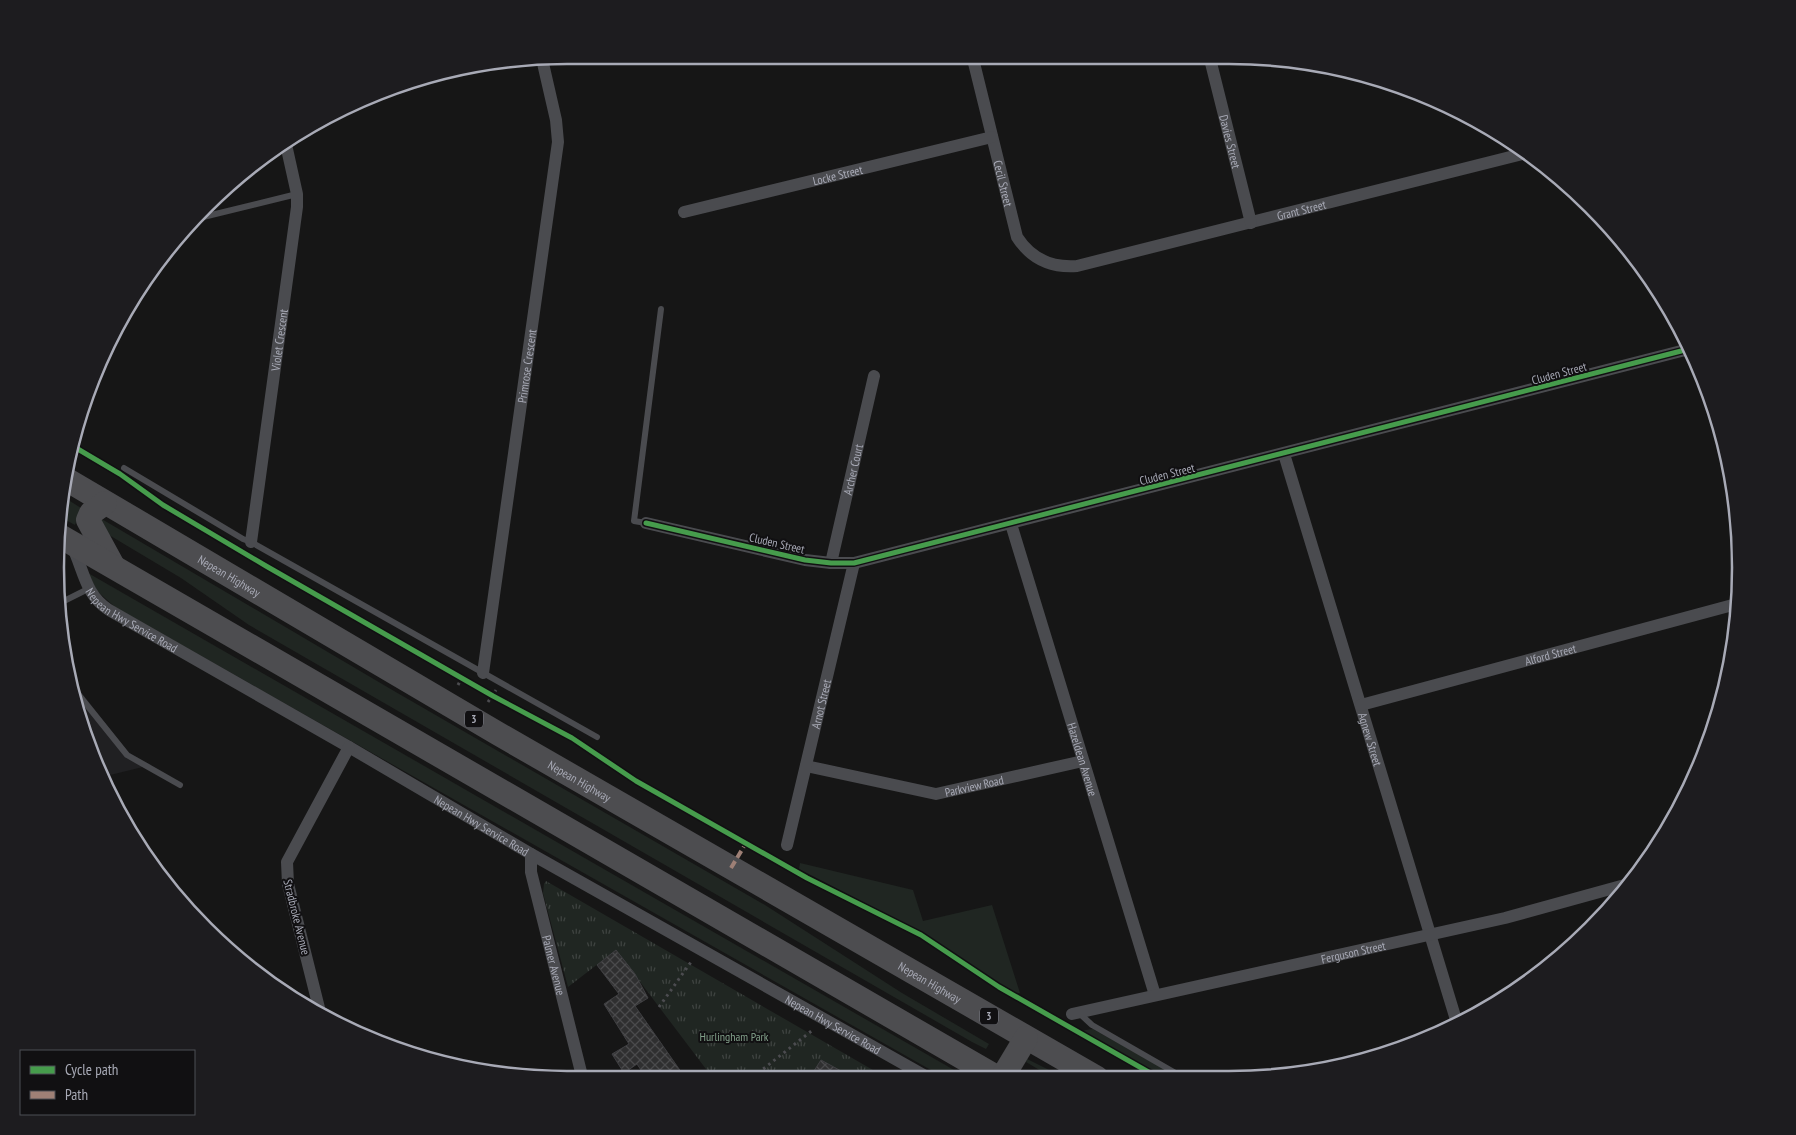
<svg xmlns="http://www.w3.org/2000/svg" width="1796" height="1135" font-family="'PT Sans Narrow',sans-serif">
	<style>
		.built { fill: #202022 }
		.grass { fill: #202622 }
		.park { fill: url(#park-tufts) }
		.building { fill: url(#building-cross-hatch); stroke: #3f3f42 }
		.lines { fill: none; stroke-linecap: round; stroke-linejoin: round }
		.path { stroke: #4c4c50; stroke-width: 3; stroke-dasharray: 2.5 4; stroke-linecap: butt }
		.lane { stroke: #4a4b4f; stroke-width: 6 }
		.street { stroke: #4a4b4f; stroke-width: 12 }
		.highway { stroke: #4d4d50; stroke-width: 24 }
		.quiet { stroke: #9e8076; stroke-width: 4; stroke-dasharray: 8 4; stroke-linecap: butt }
		.cycleway-casing { stroke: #111012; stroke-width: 8 }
		.cycleway { stroke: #469c4c; stroke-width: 5 }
		.labels { text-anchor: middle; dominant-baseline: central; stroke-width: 4; stroke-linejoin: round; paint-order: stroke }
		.shield { fill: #111012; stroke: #7b7c85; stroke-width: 1 }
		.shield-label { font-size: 11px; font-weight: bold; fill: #a8aab6 }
		.street-label { font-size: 12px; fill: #a8aab6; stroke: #111012 }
		.park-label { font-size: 12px; fill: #819f89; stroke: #111012 }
		.rim { fill: none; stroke: #a8aab6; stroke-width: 2.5 }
	</style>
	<defs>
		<pattern id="park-tufts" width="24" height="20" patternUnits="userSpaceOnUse" patternTransform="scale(1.25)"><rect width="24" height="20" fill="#202622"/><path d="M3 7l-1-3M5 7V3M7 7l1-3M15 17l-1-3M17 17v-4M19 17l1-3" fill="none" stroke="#3e4340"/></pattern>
		<pattern id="building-cross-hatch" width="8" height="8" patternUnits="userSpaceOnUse" patternTransform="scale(1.25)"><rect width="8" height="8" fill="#2f2f30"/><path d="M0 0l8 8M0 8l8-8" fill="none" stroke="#4a4a4c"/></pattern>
	</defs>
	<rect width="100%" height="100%" fill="#161616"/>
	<polygon class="built" points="70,678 128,752 151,765 102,777 73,700"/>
	<g class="grass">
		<polygon points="62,496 81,508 75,525 60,517"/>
		<polygon points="100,518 394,691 765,905 902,993 989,1044 986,1049 972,1042 249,625 181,578 109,535"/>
		<polygon points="88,573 968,1078 945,1078 115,607 97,591"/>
		<polygon points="800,863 913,890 923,921 992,905 1020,993 1016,994 1004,987 925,934 799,869"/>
		<polygon points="1093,1029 1182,1079 1163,1078 1079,1031"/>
		<polygon points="1027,1059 1065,1078 1053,1078 1026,1062"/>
	</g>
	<polygon class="park" points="546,881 885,1077 704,1077 709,1073 616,950 568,987 543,893 544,884"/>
	<g class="building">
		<polygon points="616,950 635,974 648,998 635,1006 684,1076 645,1076 637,1064 624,1073 612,1054 629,1044 604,1004 619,994 597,965"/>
		<polygon points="821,1060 852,1077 810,1077"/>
	</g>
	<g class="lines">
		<g class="path">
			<polyline points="458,685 464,674"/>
			<polyline points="488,702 496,690"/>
			<polyline points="659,1007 691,962"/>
			<polyline points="753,1077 814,1029"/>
		</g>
		<g class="lane">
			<polyline points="195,219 297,194"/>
			<polyline points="124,468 243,539 251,542 597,737"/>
			<polyline points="646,523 634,521 661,309"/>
			<polyline points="60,603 88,589"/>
			<polyline points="70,684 127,755 180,785"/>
			<polyline points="1079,1013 1092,1025 1186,1079"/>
		</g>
		<g class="street">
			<path id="s1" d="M973,59l44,178c14,22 34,31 60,29l449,-113"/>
			<path id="s2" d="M1210,59l41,164"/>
			<path id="s3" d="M684,212l308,-75"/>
			<path id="s4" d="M1284,454l173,569"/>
			<polyline points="646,523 805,560 831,563 854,563 1689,349"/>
			<path id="s5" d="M1011,524l144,471"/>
			<path id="s6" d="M251,542l46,-335v-13l-12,-54"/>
			<path id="s7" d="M71,544c13,25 13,50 38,66l240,137 182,107 396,223"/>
			<path id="s8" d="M831,563l43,-187"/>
			<path id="s9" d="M483,673l75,-531 -2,-22 -14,-61"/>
			<path id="s10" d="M1361,705l379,-102"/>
			<path id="s11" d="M806,766l130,28 147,-33"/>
			<path id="s12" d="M787,845l67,-282"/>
			<path id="s13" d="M531,854v18l51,204"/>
			<polyline points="320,1012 288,884 287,862 349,747"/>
			<path id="s14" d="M1072,1014l433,-96 127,-35"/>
		</g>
		<g class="highway">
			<path id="s15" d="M64,478l433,255 600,345"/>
			<polyline points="105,503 91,513 88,520 112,564"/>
			<polyline points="58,535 998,1078"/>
			<polyline points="1002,1078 1026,1038"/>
		</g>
		<polyline class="quiet" points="731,868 746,843"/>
		<g class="cycleway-casing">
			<g id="cycleway">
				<polyline points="71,445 120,474 163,505 266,566 493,696 572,738 636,781 807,878 921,935 999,987 1159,1078"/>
				<polyline points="646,523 805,560 831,563 854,563 1689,349"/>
			</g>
		</g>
		<use href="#cycleway" class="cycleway"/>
	</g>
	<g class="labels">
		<g class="shield">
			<rect x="465" y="710.5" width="18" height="17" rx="4"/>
			<rect x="980" y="1007.5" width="18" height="17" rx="4"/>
		</g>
		<g class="shield-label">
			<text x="474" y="719">3</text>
			<text x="989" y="1016">3</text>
		</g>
		<g class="street-label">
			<text stroke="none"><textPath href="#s2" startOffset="85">Davies Street</textPath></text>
			<text stroke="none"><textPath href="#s3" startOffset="158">Locke Street</textPath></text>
			<text stroke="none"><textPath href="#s1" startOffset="128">Cecil Street</textPath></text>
			<text stroke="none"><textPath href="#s1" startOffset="485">Grant Street</textPath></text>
			<text stroke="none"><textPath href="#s6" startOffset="204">Violet Crescent</textPath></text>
			<text stroke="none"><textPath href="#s9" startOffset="310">Primrose Crescent</textPath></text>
			<text transform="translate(1559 373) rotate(-15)">Cluden Street</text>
			<text stroke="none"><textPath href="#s8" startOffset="96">Archer Court</textPath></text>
			<text transform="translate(1167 474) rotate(-14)">Cluden Street</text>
			<text transform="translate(777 543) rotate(13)">Cluden Street</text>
			<text stroke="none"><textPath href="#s15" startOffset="192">Nepean Highway</textPath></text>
			<text stroke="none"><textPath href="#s7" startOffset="102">Nepean Hwy Service Road</textPath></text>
			<text stroke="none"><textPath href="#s10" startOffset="196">Alford Street</textPath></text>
			<text stroke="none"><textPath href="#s12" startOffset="145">Arnot Street</textPath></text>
			<text stroke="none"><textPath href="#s4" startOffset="298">Agnew Street</textPath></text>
			<text stroke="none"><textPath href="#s5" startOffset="246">Hazeldean Avenue</textPath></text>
			<text stroke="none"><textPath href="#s15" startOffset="598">Nepean Highway</textPath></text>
			<text stroke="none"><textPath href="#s11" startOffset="172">Parkview Road</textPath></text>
			<text stroke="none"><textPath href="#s7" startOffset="508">Nepean Hwy Service Road</textPath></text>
			<text transform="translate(297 917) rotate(76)">Stradbroke Avenue</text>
			<text stroke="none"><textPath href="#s14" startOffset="288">Ferguson Street</textPath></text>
			<text stroke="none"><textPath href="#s13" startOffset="114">Palmer Avenue</textPath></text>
			<text stroke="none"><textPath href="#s15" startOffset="1002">Nepean Highway</textPath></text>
			<text stroke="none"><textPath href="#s7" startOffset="912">Nepean Hwy Service Road</textPath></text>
		</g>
		<g class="park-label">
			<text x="734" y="1036">Hurlingham Park</text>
		</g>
	</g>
	<path d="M0 0H1796V1135H0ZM567 64H1229A503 503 0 0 1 1732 567V568A503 503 0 0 1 1229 1071H567A503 503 0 0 1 64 568V567A503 503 0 0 1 567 64Z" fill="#1d1c1f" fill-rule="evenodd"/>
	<path class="rim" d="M567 64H1229A503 503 0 0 1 1732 567V568A503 503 0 0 1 1229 1071H567A503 503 0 0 1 64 568V567A503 503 0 0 1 567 64Z"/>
	<rect x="20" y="1050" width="175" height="65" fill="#111012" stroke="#4d4e54"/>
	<rect x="30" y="1066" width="25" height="8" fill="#469c4c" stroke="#4d4e54"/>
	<text x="65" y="1075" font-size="15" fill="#a8aab6">Cycle path</text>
	<rect x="30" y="1091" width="25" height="8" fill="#9e8076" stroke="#4d4e54"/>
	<text x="65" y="1100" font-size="15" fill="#a8aab6">Path</text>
</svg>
